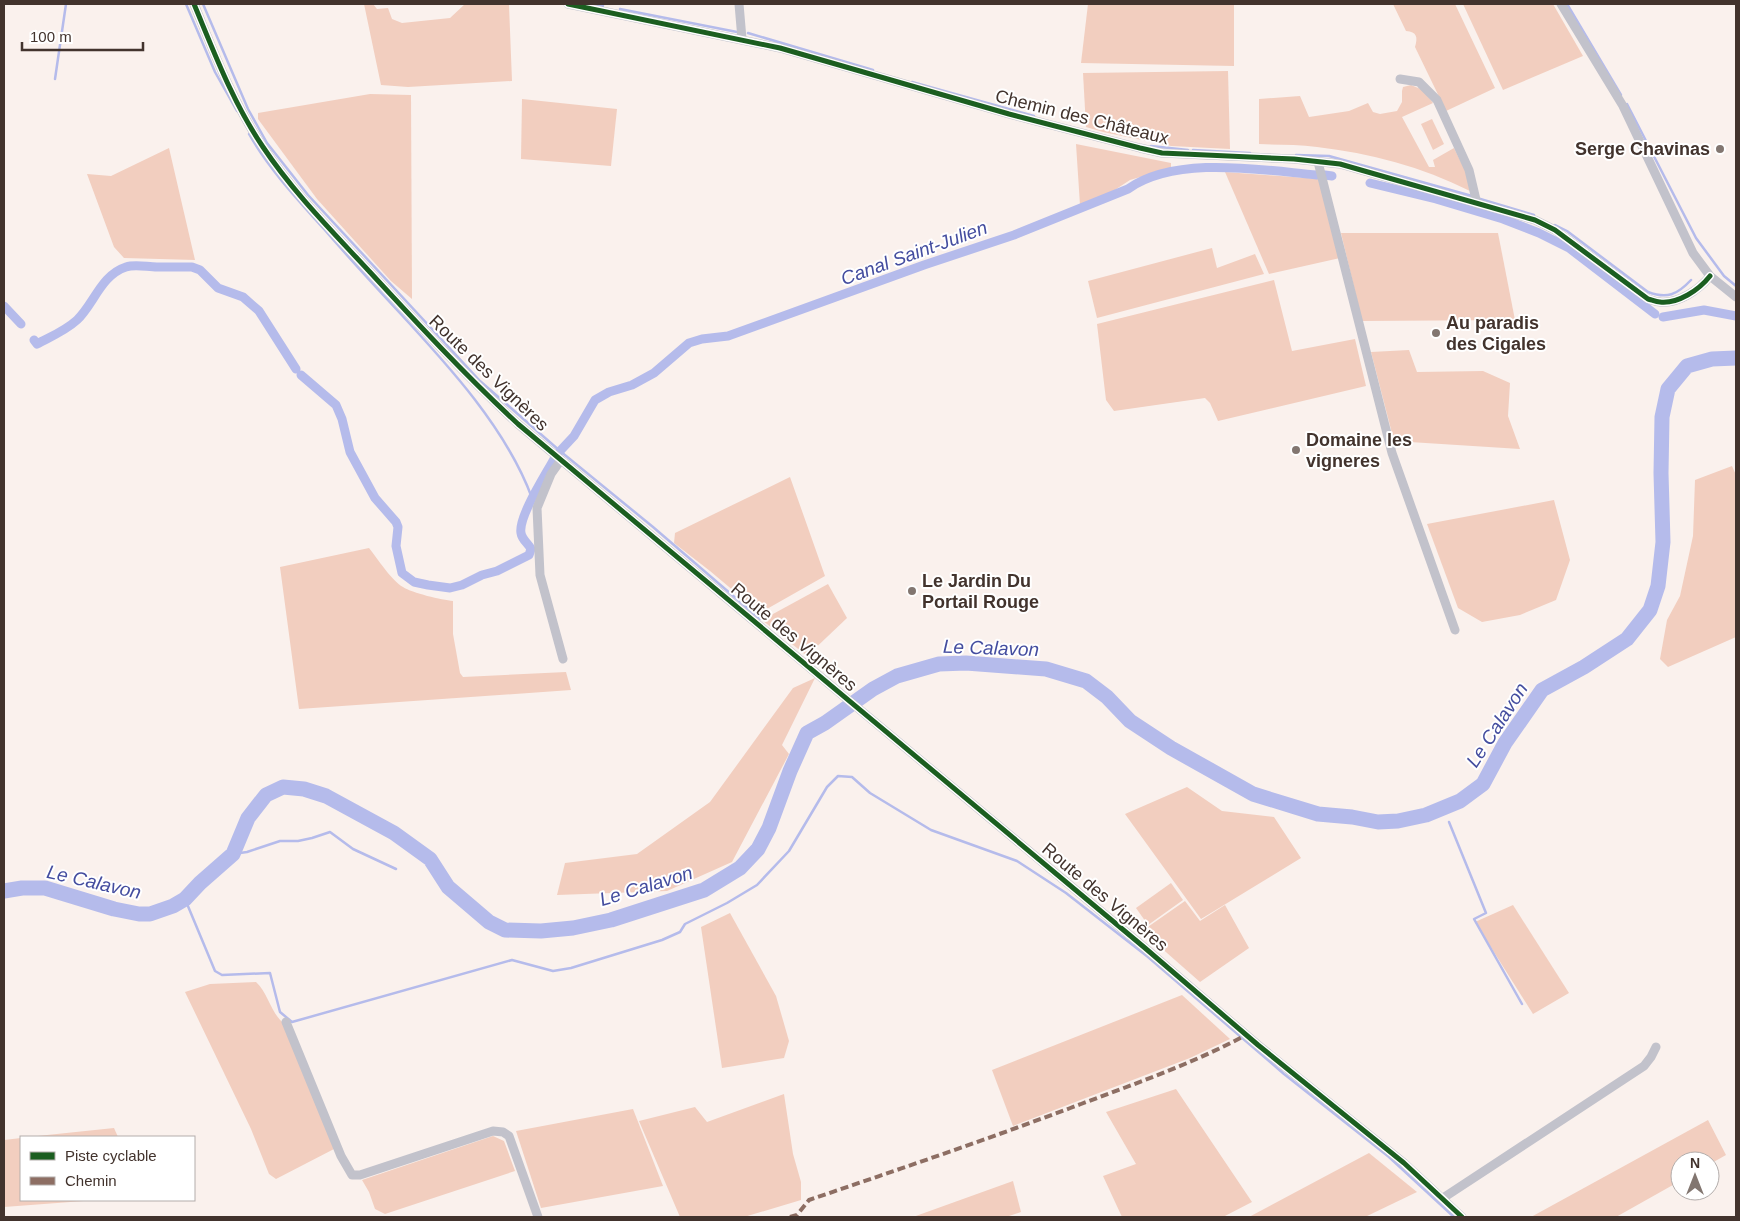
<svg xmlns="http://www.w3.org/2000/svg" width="1740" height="1221" font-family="Arial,sans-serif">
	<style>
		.green { fill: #f2cebf }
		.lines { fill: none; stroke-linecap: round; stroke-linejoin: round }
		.stream { stroke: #b5bbeb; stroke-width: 2.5 }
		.canal { stroke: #b5bbeb; stroke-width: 9 }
		.river { stroke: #b5bbeb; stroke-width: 15 }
		.minor { stroke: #c2c2cb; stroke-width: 9 }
		.quiet { stroke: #8d6e63; stroke-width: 4; stroke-dasharray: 8 4; stroke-linecap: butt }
		.cycleway-casing { stroke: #fff; stroke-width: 8 }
		.cycleway { stroke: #1b5e20; stroke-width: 5 }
		.poi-dot { fill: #827670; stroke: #fff; stroke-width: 2 }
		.labels { text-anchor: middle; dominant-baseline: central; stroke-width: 4; stroke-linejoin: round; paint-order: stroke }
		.street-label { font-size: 18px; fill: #42332d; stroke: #fff }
		.poi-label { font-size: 18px; font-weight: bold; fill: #42332d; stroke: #fff; text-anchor: start }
		.water-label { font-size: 19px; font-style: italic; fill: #444d9f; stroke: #fff }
	</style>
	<rect width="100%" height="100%" fill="#faf1ed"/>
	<g class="green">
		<polygon points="364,4 373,4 377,9 388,8 392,19 402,23 450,18 465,4 509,5 512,81 408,87 381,85"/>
		<polygon points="1088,4 1234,4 1234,66 1081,63"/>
		<path d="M1393,4h62l40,84 -49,23 -31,-64c3,-10 2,-15 -9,-16z"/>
		<polygon points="1463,4 1553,4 1583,56 1503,90"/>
		<polygon points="1228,71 1230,149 1171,146 1103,132 1086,127 1083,73"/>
		<path d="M1411,85l12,5 10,13 -31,14 27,50h6l-2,-7 21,-12 11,22 5,21c-48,-24 -100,-38 -153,-44 -19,-3 -39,-2 -58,-3v-45l41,-3 9,21 40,-6 19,-8 5,9 7,2 17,-3 5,-9v-11l1,-4z"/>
		<polygon points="370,94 411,95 412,299 391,281 317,199 258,119 258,113"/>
		<polygon points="522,99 617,109 611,166 521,159"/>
		<polygon points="1432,119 1444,144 1433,150 1421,124"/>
		<polygon points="1076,144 1171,163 1171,168 1130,180 1107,195 1080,205"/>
		<polygon points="169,148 195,260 124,258 114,247 87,174 111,176"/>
		<polygon points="1225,172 1320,179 1340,258 1269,274"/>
		<polygon points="1341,233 1498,233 1515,320 1362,321"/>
		<polygon points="1212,248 1217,268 1255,254 1264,274 1097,318 1088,281"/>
		<polygon points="1274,280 1292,351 1355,339 1366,386 1218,421 1210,403 1205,398 1114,411 1106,400 1097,324"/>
		<polygon points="1409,350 1417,372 1483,371 1510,383 1508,416 1520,449 1394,441 1371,352"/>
		<polygon points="1732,466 1736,475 1736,637 1668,667 1660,659 1667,620 1680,596 1693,536 1695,480"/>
		<polygon points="790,477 825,576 760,613 710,571 674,543 675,533"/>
		<polygon points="1554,500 1570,560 1556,600 1520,615 1482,622 1458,608 1427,524"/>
		<path d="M369,548c8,10 23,33 34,39 9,6 39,13 50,14v33l7,39 3,4 103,-5 5,18 -272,19 -19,-142z"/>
		<polygon points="828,584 847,618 807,656 762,620"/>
		<polygon points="815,678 782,745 789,754 732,862 667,891 557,895 565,863 637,854 710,802 793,688"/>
		<polygon points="1187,787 1222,811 1274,817 1301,858 1201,919 1125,814"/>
		<polygon points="1171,883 1183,900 1148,925 1136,908"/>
		<polygon points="1185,901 1200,921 1225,905 1249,948 1200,982 1142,931"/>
		<polygon points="1513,905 1569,993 1533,1014 1475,922"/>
		<polygon points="730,913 776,996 789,1041 784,1058 722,1068 701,927"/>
		<path d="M256,982c12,11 14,29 27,41l51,126 -58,30 -7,-5 -18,-45 -66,-137 25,-8z"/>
		<polygon points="1182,995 1230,1039 1190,1058 1013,1126 992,1070"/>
		<polygon points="1176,1089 1252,1202 1223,1217 1122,1217 1103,1176 1136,1164 1106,1112"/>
		<polygon points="784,1094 793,1154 801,1182 801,1200 744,1217 680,1217 639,1121 695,1107 707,1122"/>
		<polygon points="633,1109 663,1186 541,1208 516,1131"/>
		<polygon points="1708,1120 1726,1155 1710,1164 1710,1161 1680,1161 1680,1181 1616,1217 1531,1217"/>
		<polygon points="114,1128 118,1137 28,1137"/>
		<polygon points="493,1136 504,1141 515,1171 385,1214 375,1209 369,1192 362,1180"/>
		<polygon points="21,1138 21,1200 97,1200 4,1207 4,1140"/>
		<polygon points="1369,1153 1417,1192 1365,1217 1249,1217"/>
		<polygon points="1013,1181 1021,1212 1006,1217 913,1217"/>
	</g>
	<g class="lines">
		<g class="stream">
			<polyline points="186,4 215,72 237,111"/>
			<polyline points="203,4 248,109 267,143 308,195 480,381 560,451 653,527 760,619"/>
			<polyline points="595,4 603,6"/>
			<polyline points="1567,4 1621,95"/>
			<polyline points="620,9 737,32"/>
			<polyline points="748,33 873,70"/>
			<polyline points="55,79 66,4"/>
			<polyline points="912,82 1034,116"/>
			<polyline points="1627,104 1696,238 1724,276 1736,286"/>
			<path d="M249,134c20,35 48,65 75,95 24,28 49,55 74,82 49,53 109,118 134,187"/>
			<polyline points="1151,146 1188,150"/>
			<polyline points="1193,150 1250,153"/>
			<polyline points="1296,155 1329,156 1472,196"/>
			<polyline points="1477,198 1534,215"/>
			<path d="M1555,225l12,6 81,61c19,7 29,3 43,-12"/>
			<polyline points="1449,822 1486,913 1474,919 1522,1004"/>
			<polyline points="233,854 247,852 280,841 298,841 312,838 330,832 353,849 396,869"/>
			<polyline points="185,899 215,971 222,975 270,973 280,1012 292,1022 512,960 553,971 571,968 662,940 680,932 685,924 727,903 757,885 789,851 827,787 838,776 852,777 870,793 931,830 1017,861 1066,893 1148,957 1284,1074 1389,1157 1454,1217"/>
		</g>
		<g class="canal">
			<polyline points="1325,175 1332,176"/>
			<polyline points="1370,183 1436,199 1503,219 1539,233 1569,248 1655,314"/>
			<polyline points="4,306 21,324"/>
			<polyline points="1663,317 1704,310 1736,316"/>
			<path d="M34,340l3,4c13,-7 28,-13 40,-24 17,-16 24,-45 49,-53 9,-3 21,0 31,0 11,0 23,0 35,0l8,3 18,18 25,9 16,14 37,58"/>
			<path d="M301,375l35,30 6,14 8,33 25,46 21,24 2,5 -2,19 6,27 12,9 14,3 22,3 12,-3 20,-10 15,-4 32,-16 2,-6c-3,-6 -9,-9 -10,-16 -3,-16 25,-59 33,-74"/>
			<path d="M560,451l14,-15 21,-36 14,-8 23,-7 22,-12 35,-30 13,-4 26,-3 196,-71 90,-30 114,-46c48,-34 133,-19 189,-14"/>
		</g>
		<polyline class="river" points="4,891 22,888 45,888 114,909 139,914 150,914 173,906 185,899 200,883 233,854 248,818 266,795 283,787 304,789 326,796 394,833 430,859 448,887 489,922 505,930 541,931 573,928 611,920 704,890 740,868 758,849 769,828 790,771 807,733 825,723 873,689 897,676 939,664 966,663 1046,669 1086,681 1107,697 1130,721 1171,748 1253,794 1318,814 1352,817 1378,822 1398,821 1426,815 1460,801 1483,784 1505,743 1542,690 1584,667 1627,639 1650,610 1658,586 1663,542 1661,473 1662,417 1668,389 1687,366 1712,359 1736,358"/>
		<g class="minor">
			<path d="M194,4c20,48 39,99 69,143 30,45 68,83 105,123 49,53 97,105 150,154l627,524 113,97 146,118 58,54"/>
			<path d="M568,4l212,44 229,66 131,34 22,5 132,6 46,5 195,56 20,10 93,69c4,1 8,3 12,3 18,2 39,-12 50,-26"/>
			<polyline points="739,4 742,39"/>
			<polyline points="1561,4 1623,106 1693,253 1710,276 1736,297"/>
			<polyline points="1400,79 1419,82 1437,100 1469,170 1477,204"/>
			<polyline points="1318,162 1392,453 1455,630"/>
			<polyline points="561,460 551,474 537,508 540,575 563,659"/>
			<polyline points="286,1022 341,1156 352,1175 360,1175 493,1131 503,1132 509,1136 538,1217"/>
			<polyline points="1443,1198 1644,1066 1651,1057 1656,1047"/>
		</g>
		<path class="quiet" d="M790,1217l7,-2 12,-15c91,-31 182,-62 272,-96 56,-21 113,-41 165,-69"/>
		<g class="cycleway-casing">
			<g id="cycleway">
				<path d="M194,4c20,48 39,99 69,143 30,45 68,83 105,123 49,53 97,105 150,154l627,524 113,97 146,118 58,54"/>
				<path d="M568,4l212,44 229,66 131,34 22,5 132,6 46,5 195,56 20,10 93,69c4,1 8,3 12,3 18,2 39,-12 50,-26"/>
			</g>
		</g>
		<use href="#cycleway" class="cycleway"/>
	</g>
	<g class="poi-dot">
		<circle cx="1720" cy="149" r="5"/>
		<circle cx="1436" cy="333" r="5"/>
		<circle cx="1296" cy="450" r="5"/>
		<circle cx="912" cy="591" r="5"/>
	</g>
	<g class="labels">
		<g class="street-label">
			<text transform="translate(1082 117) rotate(14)">Chemin des Châteaux</text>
			<text transform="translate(489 373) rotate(44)">Route des Vignères</text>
			<text transform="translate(794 637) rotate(40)">Route des Vignères</text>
			<text transform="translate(1105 897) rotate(40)">Route des Vignères</text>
		</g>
		<g class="poi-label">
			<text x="1710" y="149" text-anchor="end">Serge Chavinas</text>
			<text x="1446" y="323">Au paradis<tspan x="1446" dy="21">des Cigales</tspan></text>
			<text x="1306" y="440">Domaine les<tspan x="1306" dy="21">vigneres</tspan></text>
			<text x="922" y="581">Le Jardin Du<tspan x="922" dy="21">Portail Rouge</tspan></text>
		</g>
		<g class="water-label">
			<text transform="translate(914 253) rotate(-20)">Canal Saint-Julien</text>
			<text transform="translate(991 648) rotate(2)">Le Calavon</text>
			<text transform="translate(1497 725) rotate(-57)">Le Calavon</text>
			<text transform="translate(94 882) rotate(13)">Le Calavon</text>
			<text transform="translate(646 886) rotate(-17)">Le Calavon</text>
		</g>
	</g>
	<rect width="1740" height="1221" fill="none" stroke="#42332d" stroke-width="10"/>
	<rect x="20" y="1136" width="175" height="65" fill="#ffffff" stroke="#b3adab"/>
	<rect x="30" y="1152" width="25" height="8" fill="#1b5e20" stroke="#b3adab"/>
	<text x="65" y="1161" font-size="15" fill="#42332d">Piste cyclable</text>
	<rect x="30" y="1177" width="25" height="8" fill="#8d6e63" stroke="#b3adab"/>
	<text x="65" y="1186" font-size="15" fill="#42332d">Chemin</text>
	<g transform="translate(1695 1176)"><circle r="24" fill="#ffffff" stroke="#b3adab"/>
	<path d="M0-4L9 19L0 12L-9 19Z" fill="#827670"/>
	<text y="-8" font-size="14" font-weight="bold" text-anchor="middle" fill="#42332d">N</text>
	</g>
	<path d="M22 42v8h121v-8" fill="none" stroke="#42332d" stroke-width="2.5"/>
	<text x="30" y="42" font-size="15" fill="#42332d" stroke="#ffffff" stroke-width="4" paint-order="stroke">100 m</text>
</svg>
